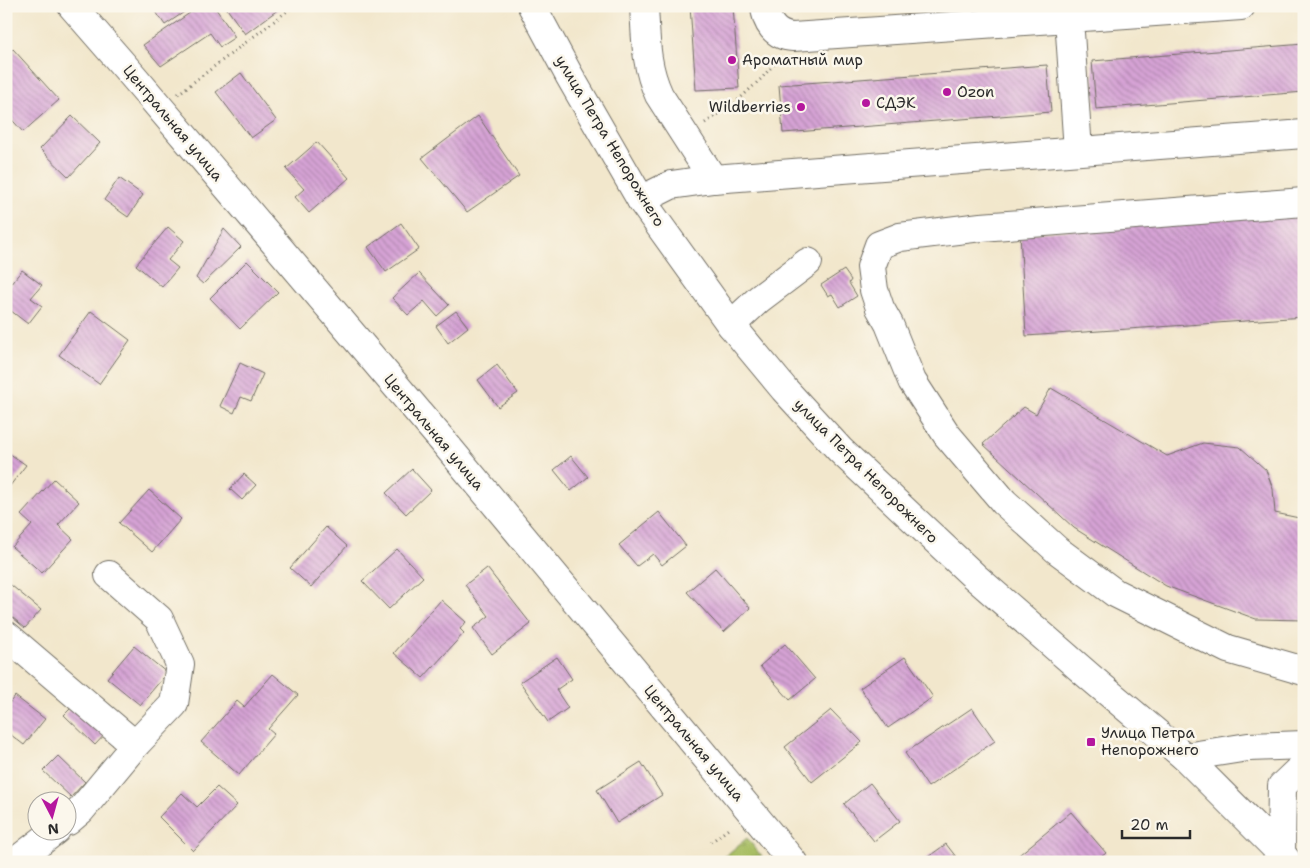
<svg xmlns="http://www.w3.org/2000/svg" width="1310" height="868" font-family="'Shantell Sans',sans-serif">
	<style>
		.park { fill: url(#park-tufts); stroke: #6a7447 }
		.building { fill: url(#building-back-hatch) }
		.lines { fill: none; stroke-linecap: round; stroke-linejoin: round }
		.minor-casing { stroke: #716d63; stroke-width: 30 }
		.path { stroke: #716d63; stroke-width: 3; stroke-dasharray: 1 4; stroke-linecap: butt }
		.minor { stroke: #fff; stroke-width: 28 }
		.poi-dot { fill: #b5179e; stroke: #fbf7ec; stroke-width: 2 }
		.labels { text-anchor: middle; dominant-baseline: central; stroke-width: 5; stroke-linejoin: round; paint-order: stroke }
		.poi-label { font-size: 15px; fill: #2b2b2b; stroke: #fbf7ec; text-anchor: start }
		.street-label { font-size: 15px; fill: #2b2b2b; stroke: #fbf7ec }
	</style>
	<defs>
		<pattern id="park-tufts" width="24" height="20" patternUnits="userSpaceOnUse" patternTransform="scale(1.25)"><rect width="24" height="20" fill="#a8be63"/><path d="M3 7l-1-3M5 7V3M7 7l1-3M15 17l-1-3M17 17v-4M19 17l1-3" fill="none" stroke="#899b52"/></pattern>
		<pattern id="building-back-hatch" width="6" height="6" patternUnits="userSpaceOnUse" patternTransform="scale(1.25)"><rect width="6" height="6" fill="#d6a3d5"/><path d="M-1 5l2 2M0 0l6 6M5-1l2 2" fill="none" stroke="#ae85ad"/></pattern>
	</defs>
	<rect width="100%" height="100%" fill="#fbf7ec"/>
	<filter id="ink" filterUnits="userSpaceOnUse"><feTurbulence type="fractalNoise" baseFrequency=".02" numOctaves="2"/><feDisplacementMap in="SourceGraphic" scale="10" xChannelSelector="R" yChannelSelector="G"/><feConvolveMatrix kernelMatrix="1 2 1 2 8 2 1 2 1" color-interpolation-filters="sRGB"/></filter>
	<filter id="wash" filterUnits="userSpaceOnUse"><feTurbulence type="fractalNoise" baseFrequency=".0096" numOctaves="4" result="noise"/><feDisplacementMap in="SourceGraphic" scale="20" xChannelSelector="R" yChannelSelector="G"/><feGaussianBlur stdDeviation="1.12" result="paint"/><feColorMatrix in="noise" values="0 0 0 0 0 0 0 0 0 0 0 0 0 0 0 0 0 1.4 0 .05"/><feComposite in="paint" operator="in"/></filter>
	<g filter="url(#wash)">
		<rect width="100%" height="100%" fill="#f2e7cc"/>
		<polygon class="park" points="747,838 766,862 718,862"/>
		<g id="blocks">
			<g class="building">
				<polygon points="152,6 193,6 165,25"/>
				<polygon points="200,6 214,6 235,37 220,47 210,33 161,66 143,45"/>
				<polygon points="225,6 283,6 245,34"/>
				<polygon points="690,6 733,6 739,88 696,90"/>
				<polygon points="1304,44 1304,92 1096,109 1092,61"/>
				<polygon points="13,49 59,100 23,132 6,113 6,55"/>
				<polygon points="1047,65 1051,112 783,133 779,85"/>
				<polygon points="241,73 276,120 251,138 216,92"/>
				<polygon points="72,116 100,143 69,177 40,149"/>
				<polygon points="478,116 519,176 467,212 422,158"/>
				<polygon points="317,142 349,178 309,213 295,197 304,189 286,169"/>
				<polygon points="119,178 143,195 128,217 104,200"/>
				<polygon points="1304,213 1304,317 1026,336 1020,234"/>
				<polygon points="401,223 419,249 386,272 368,247"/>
				<polygon points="168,227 184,241 168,260 178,268 162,287 136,265"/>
				<polygon points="224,229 241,247 203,284 196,278"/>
				<polygon points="247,261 278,292 240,329 210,298"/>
				<polygon points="22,270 42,285 31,298 42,306 28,324 6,307 6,290"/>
				<polygon points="844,270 851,280 849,283 857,296 840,307 832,294 828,296 821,285"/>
				<polygon points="419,273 449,305 437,316 424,301 408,315 392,298"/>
				<polygon points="91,311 130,340 99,384 59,355"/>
				<polygon points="456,311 468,327 448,343 436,326"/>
				<polygon points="240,363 263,374 251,401 241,397 234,413 220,406"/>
				<polygon points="497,365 518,393 498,407 478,380"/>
				<polygon points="1051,388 1167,456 1203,443 1240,447 1266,470 1273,489 1275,513 1304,519 1304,620 1256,619 1166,586 1074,528 983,444 1024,407 1036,414"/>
				<polygon points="6,451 26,465 6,491"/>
				<polygon points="571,456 588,477 571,491 554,470"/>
				<polygon points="412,469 431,490 406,514 386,493"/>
				<polygon points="244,474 256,485 242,500 230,489"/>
				<polygon points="54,479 79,502 58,525 73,539 42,573 12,547 32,525 21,515"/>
				<polygon points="149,490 181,519 152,552 119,523"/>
				<polygon points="659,512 686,546 662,565 653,554 637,566 619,545"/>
				<polygon points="326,527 347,546 311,587 290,568"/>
				<polygon points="397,549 423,577 389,609 362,581"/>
				<polygon points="487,568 531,624 492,654 473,628 489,616 465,585"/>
				<polygon points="715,568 750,608 724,632 687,592"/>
				<polygon points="6,581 41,610 25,628 6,612"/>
				<polygon points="441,600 466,622 460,629 464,633 423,678 394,653"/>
				<polygon points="785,644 815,679 790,700 760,666"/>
				<polygon points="134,646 167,673 140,705 107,678"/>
				<polygon points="557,657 572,679 556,690 568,708 548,722 520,682"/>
				<polygon points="905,657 933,697 888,728 860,688"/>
				<polygon points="273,674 298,695 268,729 274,734 239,775 201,742 237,701 244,707"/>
				<polygon points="15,696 45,719 24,745 6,731 6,707"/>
				<polygon points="77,702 108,731 95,745 64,715"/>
				<polygon points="972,708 995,741 928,787 905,753"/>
				<polygon points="831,710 862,742 812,782 785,747"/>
				<polygon points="58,756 85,782 71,797 43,771"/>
				<polygon points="641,762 662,795 617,823 597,790"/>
				<polygon points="870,783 900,821 874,841 844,804"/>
				<polygon points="217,787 237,805 193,851 159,817 182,793 197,807"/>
				<polygon points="1071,812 1106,853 1095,862 1017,862 1014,859"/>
				<polygon points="946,844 960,862 921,862"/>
			</g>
		</g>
	</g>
	<g filter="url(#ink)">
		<use href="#blocks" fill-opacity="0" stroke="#716d63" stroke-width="1"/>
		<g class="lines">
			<g class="minor-casing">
				<g id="minor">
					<polyline points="72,6 133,76 442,440 793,862"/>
					<polyline points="532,6 569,75 641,200 731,325 784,389 840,450 974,576 1090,677 1185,757 1281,853 1288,862"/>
					<path d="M644,6c2,32 1,59 15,89l54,84"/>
					<path d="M765,6c1,17 10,30 28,31l276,-19 -1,-12"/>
					<polyline points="1078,151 1069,18 1241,6"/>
					<polyline points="641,200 671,185 713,179 1304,134"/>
					<polyline points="1304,202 981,227 900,237 879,245 871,267 874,290 880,308 889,324 912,381 947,435 1004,502 1057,550 1115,593 1228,649 1304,671"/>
					<polyline points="731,325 759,299 808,262"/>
					<polyline points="6,635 135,745"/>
					<polyline points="1185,757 1248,747 1304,745"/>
					<polyline points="68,821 81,810 135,745 174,704 180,664 159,619 109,575"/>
					<polyline points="1281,853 1282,786 1304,765"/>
					<polyline points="15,862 56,830"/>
				</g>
			</g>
			<g class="path">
				<polyline points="178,94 294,6"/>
				<polyline points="705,123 735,103 762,78 779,58"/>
				<polyline points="711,842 731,827"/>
			</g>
			<use href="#minor" class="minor"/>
		</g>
	</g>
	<g class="poi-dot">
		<circle cx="732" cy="60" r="5"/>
		<circle cx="947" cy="92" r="5"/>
		<circle cx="866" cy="103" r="5"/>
		<circle cx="801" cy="107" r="5"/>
		<rect x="1086" y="737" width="10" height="10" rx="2.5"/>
	</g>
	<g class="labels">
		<g class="poi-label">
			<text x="742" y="60">Ароматный мир</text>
			<text x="957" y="92">Ozon</text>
			<text x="876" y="103">СДЭК</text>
			<text x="791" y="107" text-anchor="end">Wildberries</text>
			<text x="1101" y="733">Улица Петра<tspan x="1101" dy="17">Непорожнего</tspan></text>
		</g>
		<g class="street-label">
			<text transform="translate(173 123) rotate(50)">Центральная улица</text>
			<text transform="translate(610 141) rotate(59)">улица Петра Непорожнего</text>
			<text transform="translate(434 432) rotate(50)">Центральная улица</text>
			<text transform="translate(866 471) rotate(45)">улица Петра Непорожнего</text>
			<text transform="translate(694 743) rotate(50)">Центральная улица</text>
		</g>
	</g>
	<rect width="1310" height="868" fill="none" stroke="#fbf7ec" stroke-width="25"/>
	<g transform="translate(52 816) rotate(174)"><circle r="24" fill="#fbf7ec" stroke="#a8a59f"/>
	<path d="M0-4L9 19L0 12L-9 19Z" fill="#b5179e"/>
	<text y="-8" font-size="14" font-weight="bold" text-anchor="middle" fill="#2b2b2b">N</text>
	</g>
	<path d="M1122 830v8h68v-8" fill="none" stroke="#2b2b2b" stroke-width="2.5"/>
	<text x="1130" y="830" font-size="15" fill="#2b2b2b" stroke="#fbf7ec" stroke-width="4" paint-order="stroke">20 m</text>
</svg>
